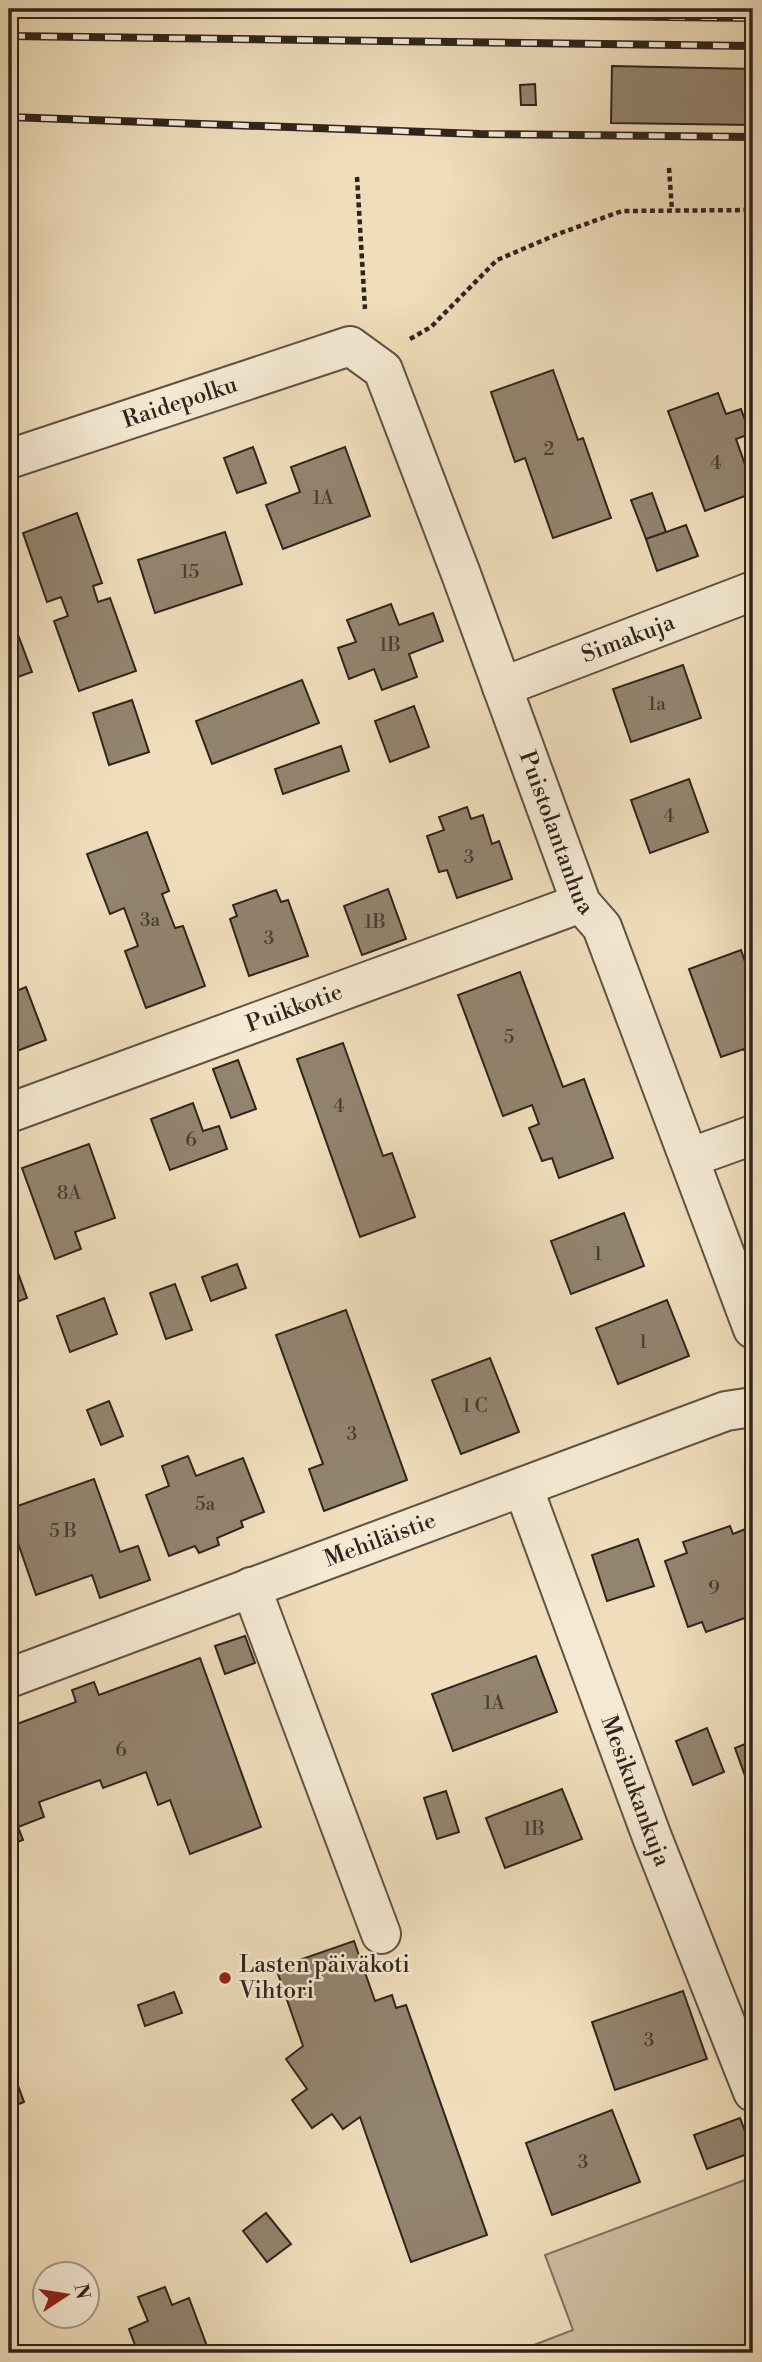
<svg xmlns="http://www.w3.org/2000/svg" width="762" height="2362" font-family="'Libre Bodoni',serif">
	<style>
		.green { fill: #cebea0; stroke: #7e715e; stroke-width: 2 }
		.building { fill: #93846f; stroke: #2f241d; stroke-width: 2 }
		.lines { fill: none; stroke-linecap: round; stroke-linejoin: round }
		.minor-casing { stroke: #5f5244; stroke-width: 42 }
		.path { stroke: #2f241d; stroke-width: 4.5; stroke-dasharray: 5 3.5; stroke-linecap: butt }
		.minor { stroke: #f5e9d3; stroke-width: 38 }
		.rail-casing { stroke: #2f241d; stroke-width: 8 }
		.rail { stroke: #f5e9d3; stroke-width: 5; stroke-dasharray: 16; stroke-linecap: butt }
		.poi-dot { fill: #8f2418; stroke: #f5e9d3; stroke-width: 2.5 }
		.labels { text-anchor: middle; dominant-baseline: central; stroke-width: 5; stroke-linejoin: round; paint-order: stroke }
		.number-label { font-size: 19px; fill: #483c32 }
		.street-label { font-size: 23px; fill: #2f241d; stroke: #f5e9d3 }
		.poi-label { font-size: 23px; fill: #2f241d; stroke: #f5e9d3; text-anchor: start }
	</style>
	<rect width="100%" height="100%" fill="#efddbb"/>
	<filter id="stains"><feTurbulence type="fractalNoise" baseFrequency=".00286" numOctaves="4"/><feColorMatrix values="0 0 0 0 .2 0 0 0 0 .09 0 0 0 0 .02 0 0 0 .5 -.17"/></filter>
	<radialGradient id="worn" r=".72"><stop offset=".6" stop-color="#630" stop-opacity="0"/><stop offset="1" stop-color="#630" stop-opacity=".3"/></radialGradient>
	<polygon class="green" points="753,2177 753,2353 513,2353 573,2330 545,2255"/>
	<g class="building">
		<polygon points="612,66 753,69 753,125 611,123"/>
		<polygon points="535,84 536,105 521,105 520,85"/>
		<polygon points="553,370 578,440 583,438 611,518 553,538 525,458 515,462 491,392"/>
		<polygon points="718,393 726,414 741,409 750,434 736,439 753,487 753,493 705,511 668,411"/>
		<polygon points="253,447 266,483 237,493 224,458"/>
		<polygon points="345,447 370,516 283,549 266,505 300,492 291,467"/>
		<polygon points="652,493 666,532 646,539 631,500"/>
		<polygon points="77,513 102,583 93,586 98,602 110,598 136,671 79,691 54,621 68,616 61,597 47,602 23,533"/>
		<polygon points="686,525 698,556 657,571 646,539"/>
		<polygon points="225,532 242,584 155,613 138,560"/>
		<polygon points="391,604 399,625 433,613 443,641 409,654 417,677 382,690 374,669 349,679 338,648 356,642 347,620"/>
		<polygon points="9,611 32,672 9,680"/>
		<polygon points="683,665 701,718 631,742 613,689"/>
		<polygon points="302,680 319,723 212,764 196,721"/>
		<polygon points="132,700 149,752 109,765 93,713"/>
		<polygon points="414,706 429,747 390,762 375,721"/>
		<polygon points="341,746 349,771 283,794 275,769"/>
		<polygon points="689,779 708,832 650,853 631,800"/>
		<polygon points="467,807 471,819 483,815 492,844 499,841 512,879 457,898 447,870 439,872 427,836 444,830 439,817"/>
		<polygon points="147,832 169,891 162,894 175,928 183,926 205,986 146,1008 125,951 138,946 124,908 110,914 87,854"/>
		<polygon points="388,889 406,939 362,955 344,906"/>
		<polygon points="276,890 281,902 288,900 308,956 249,976 230,919 237,916 233,905"/>
		<polygon points="741,950 753,985 753,1076 744,1049 721,1057 689,969"/>
		<polygon points="520,972 563,1087 584,1079 613,1158 559,1178 552,1158 542,1161 529,1128 539,1124 532,1105 503,1116 458,995"/>
		<polygon points="26,987 46,1040 9,1054 9,994"/>
		<polygon points="343,1043 383,1156 392,1153 415,1217 360,1237 297,1059"/>
		<polygon points="238,1060 256,1109 231,1118 213,1069"/>
		<polygon points="193,1103 203,1131 219,1126 227,1149 170,1170 151,1119"/>
		<polygon points="89,1144 115,1218 75,1232 81,1249 55,1259 22,1168"/>
		<polygon points="624,1213 644,1266 571,1294 551,1241"/>
		<polygon points="9,1248 27,1298 9,1305"/>
		<polygon points="237,1264 246,1288 211,1301 202,1277"/>
		<polygon points="175,1284 192,1330 166,1339 150,1293"/>
		<polygon points="104,1298 117,1334 70,1352 57,1316"/>
		<polygon points="667,1300 689,1356 618,1384 596,1328"/>
		<polygon points="346,1310 407,1480 324,1511 309,1469 323,1464 276,1335"/>
		<polygon points="490,1358 519,1432 461,1454 432,1380"/>
		<polygon points="109,1401 123,1436 101,1445 87,1410"/>
		<polygon points="188,1456 196,1476 243,1458 264,1512 241,1521 243,1527 217,1538 219,1545 199,1553 195,1546 169,1556 146,1495 169,1486 162,1466"/>
		<polygon points="94,1479 120,1552 138,1546 150,1580 100,1598 92,1575 36,1595 9,1517 9,1509"/>
		<polygon points="730,1526 733,1534 753,1526 753,1615 706,1632 702,1622 688,1627 665,1561 687,1553 683,1542"/>
		<polygon points="638,1539 654,1586 607,1601 592,1555"/>
		<polygon points="245,1636 255,1663 225,1674 215,1646"/>
		<polygon points="536,1656 557,1712 453,1751 432,1694"/>
		<polygon points="200,1658 261,1827 190,1854 170,1800 158,1805 146,1772 103,1788 100,1780 39,1802 44,1817 18,1827 23,1840 9,1845 9,1727 76,1702 72,1690 94,1682 99,1695"/>
		<polygon points="707,1728 724,1772 693,1785 676,1741"/>
		<polygon points="753,1741 753,1798 735,1748"/>
		<polygon points="562,1789 582,1839 505,1868 486,1818"/>
		<polygon points="446,1791 459,1832 437,1839 424,1798"/>
		<polygon points="354,1941 375,2001 392,1995 396,2008 406,2005 487,2235 411,2262 360,2117 343,2129 332,2114 312,2128 292,2100 307,2089 286,2059 303,2046 276,1968"/>
		<polygon points="683,1991 707,2059 615,2090 592,2022"/>
		<polygon points="174,1992 182,2013 145,2026 138,2005"/>
		<polygon points="9,2061 24,2102 9,2108"/>
		<polygon points="612,2110 640,2182 552,2215 526,2143"/>
		<polygon points="740,2118 753,2152 707,2169 694,2135"/>
		<polygon points="266,2213 291,2244 267,2262 243,2231"/>
		<polygon points="165,2287 172,2305 189,2298 208,2349 202,2351 202,2353 138,2353 129,2329 148,2321 138,2297"/>
	</g>
	<g class="lines">
		<g class="minor-casing">
			<g id="minor">
				<path id="s1" d="M9,459l341,-113 33,24 78,204 120,329 21,24 151,402"/>
				<path id="s2" d="M502,687l251,-96"/>
				<path id="s3" d="M9,1113l572,-210"/>
				<polyline points="689,1158 753,1135"/>
				<path id="s4" d="M523,1487l129,350 101,255"/>
				<polyline points="251,1587 381,1934"/>
				<path id="s5" d="M9,1678l717,-267 27,-4"/>
			</g>
		</g>
		<g class="path">
			<polyline points="669,168 672,210"/>
			<polyline points="357,177 365,309"/>
			<polyline points="410,339 431,327 497,260 558,234 622,211 753,210"/>
			<polyline points="750,2353 747,2308 753,2295"/>
		</g>
		<use href="#minor" class="minor"/>
		<g class="rail-casing">
			<g id="rail">
				<polyline points="29,9 753,18"/>
				<polyline points="9,36 753,46"/>
				<polyline points="9,117 480,134 753,137"/>
			</g>
		</g>
		<use href="#rail" class="rail"/>
	</g>
	<circle class="poi-dot" cx="225" cy="1978" r="7"/>
	<g class="labels">
		<g class="number-label">
			<text x="549" y="449">2</text>
			<text x="716" y="463">4</text>
			<text x="323" y="498">1A</text>
			<text x="190" y="572">15</text>
			<text x="390" y="645">1B</text>
			<text x="657" y="704">1a</text>
			<text x="669" y="816">4</text>
			<text x="469" y="857">3</text>
			<text x="150" y="920">3a</text>
			<text x="375" y="922">1B</text>
			<text x="269" y="938">3</text>
			<text x="509" y="1037">5</text>
			<text x="339" y="1106">4</text>
			<text x="191" y="1140">6</text>
			<text x="69" y="1193">8A</text>
			<text x="598" y="1254">1</text>
			<text x="643" y="1342">1</text>
			<text x="475" y="1406">1 C</text>
			<text x="352" y="1434">3</text>
			<text x="205" y="1504">5a</text>
			<text x="63" y="1531">5 B</text>
			<text x="714" y="1588">9</text>
			<text x="494" y="1703">1A</text>
			<text x="121" y="1750">6</text>
			<text x="534" y="1829">1B</text>
			<text x="649" y="2040">3</text>
			<text x="583" y="2162">3</text>
		</g>
		<g class="street-label">
			<text stroke="none"><textPath href="#s1" startOffset="180">Raidepolku</textPath></text>
			<text stroke="none"><textPath href="#s2" startOffset="135">Simakuja</textPath></text>
			<text stroke="none"><textPath href="#s1" startOffset="894">Puistolantanhua</textPath></text>
			<text stroke="none"><textPath href="#s3" startOffset="304">Puikkotie</textPath></text>
			<text stroke="none"><textPath href="#s5" startOffset="396">Mehiläistie</textPath></text>
			<text stroke="none"><textPath href="#s4" startOffset="324">Mesikukankuja</textPath></text>
		</g>
		<g class="poi-label">
			<text x="239" y="1965">Lasten päiväkoti<tspan x="239" dy="26">Vihtori</tspan></text>
		</g>
	</g>
	<rect width="762" height="2362" fill="none" stroke="#efddbb" stroke-width="35"/>
	<rect x="10" y="10" width="741" height="2341" fill="none" stroke="#2f241d" stroke-width="3.5"/>
	<rect x="18" y="18" width="727" height="2327" fill="none" stroke="#2f241d" stroke-width="2"/>
	<g transform="translate(66 2295) rotate(78)"><circle r="33" fill="#f5e9d3" stroke="#a69a8a" stroke-width="2"/>
	<path d="M0-5L12 26L0 18L-12 26Z" fill="#8f2418"/>
	<text y="-10" font-size="19" font-weight="bold" text-anchor="middle" fill="#2f241d">N</text>
	</g>
	<rect width="100%" height="100%" filter="url(#stains)"/>
	<rect width="100%" height="100%" fill="url(#worn)"/>
</svg>
